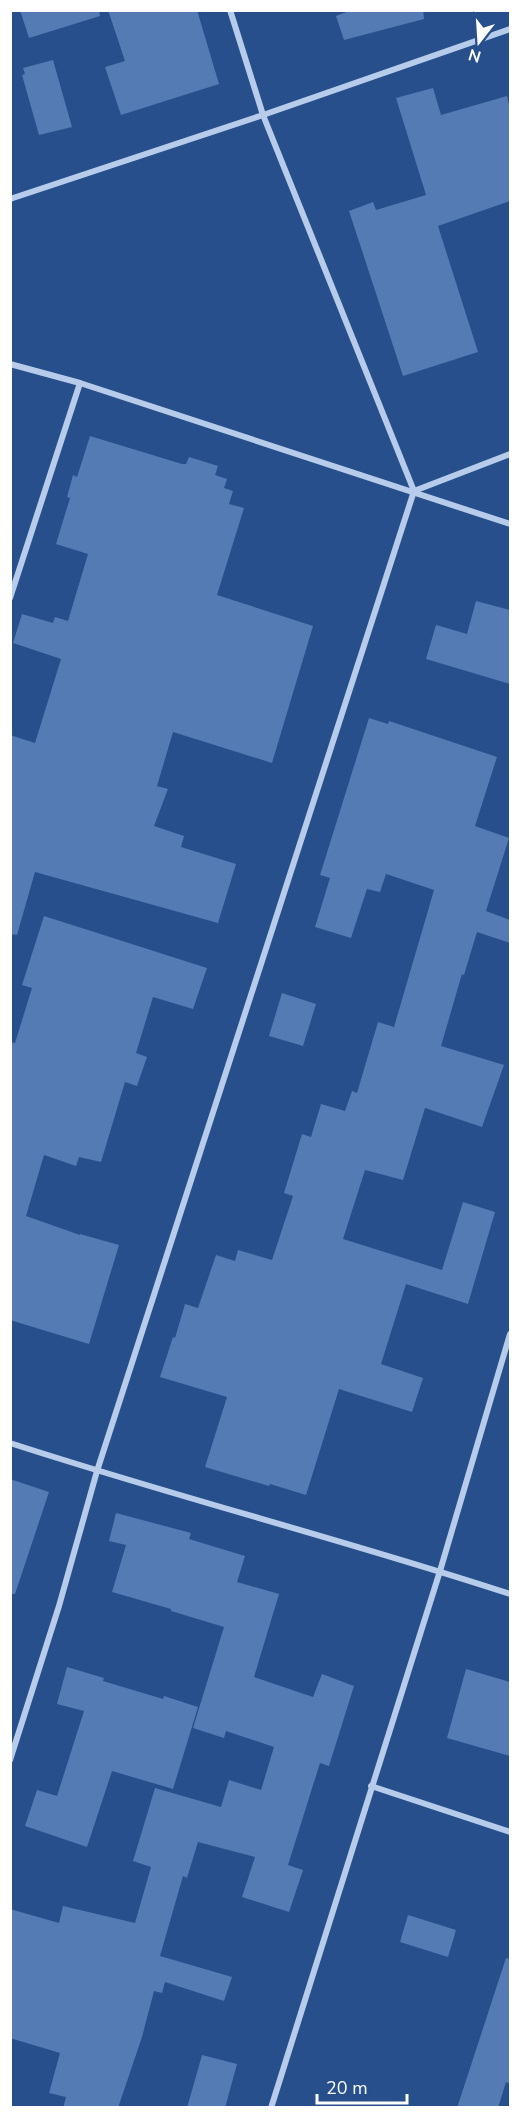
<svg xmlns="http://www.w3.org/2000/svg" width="521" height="2118" font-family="'Nunito Sans',sans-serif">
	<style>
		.building { fill: #547bb4 }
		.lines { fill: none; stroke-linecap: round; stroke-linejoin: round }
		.minor { stroke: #b6ccea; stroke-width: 6 }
	</style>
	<rect width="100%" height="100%" fill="#274f8b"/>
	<g class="building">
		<polygon points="20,10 99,10 100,16 29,38"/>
		<polygon points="108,10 197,10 219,84 121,115 105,67 125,61"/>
		<polygon points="352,10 423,10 424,19 344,40 336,16"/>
		<polygon points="53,60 72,127 39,135 22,75 25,74 23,68"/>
		<polygon points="433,88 441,115 507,96 510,109 510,201 438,226 478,352 403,376 349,211 373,202 376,210 426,195 396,98"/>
		<polygon points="90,436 182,464 186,464 189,457 218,466 215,475 227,479 224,488 233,491 229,504 244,508 217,595 313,626 272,763 173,732 157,786 168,789 154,826 184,836 181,847 236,864 218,923 35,872 17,935 10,934 10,735 35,743 61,659 13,643 22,614 53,623 55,617 68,621 88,554 56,544 70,498 67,497 73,475 77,477"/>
		<polygon points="476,601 510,610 510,684 426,659 436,625 467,634"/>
		<polygon points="369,718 388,724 389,721 497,757 475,826 509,838 486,911 510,920 510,943 477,932 464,975 462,974 441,1046 504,1065 482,1127 425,1108 403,1180 365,1170 343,1239 442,1270 463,1202 495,1212 468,1304 406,1284 381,1364 423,1378 412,1412 339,1389 306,1495 270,1484 269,1486 205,1467 227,1397 160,1377 173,1337 175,1338 185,1304 198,1308 216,1255 235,1261 238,1250 272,1260 293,1196 284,1193 302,1134 311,1137 321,1104 345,1111 352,1091 357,1093 378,1022 394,1027 434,890 386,874 380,892 367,889 351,938 315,927 330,878 320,875"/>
		<polygon points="44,916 207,968 193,1009 153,997 136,1053 147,1057 137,1086 125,1082 101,1162 79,1157 76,1166 44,1155 26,1216 80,1235 80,1234 119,1245 89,1344 10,1320 10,1042 15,1043 32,988 22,985"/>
		<polygon points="282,993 316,1004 303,1046 269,1036"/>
		<polygon points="10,1479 49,1492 15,1594 10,1594"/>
		<polygon points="116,1513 191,1533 189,1539 245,1556 237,1582 279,1594 254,1677 313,1697 322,1674 354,1686 329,1766 320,1763 288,1865 303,1870 289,1912 242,1897 255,1857 198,1842 187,1878 183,1876 160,1956 232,1977 224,2001 165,1982 162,1993 154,1991 142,2037 118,2108 63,2108 66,2097 49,2093 60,2053 10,2038 10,1909 59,1923 63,1906 135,1923 151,1867 133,1861 155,1788 221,1807 229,1780 261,1790 274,1747 226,1731 224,1738 193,1728 224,1627 171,1611 171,1609 112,1592 126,1545 109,1541"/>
		<polygon points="67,1667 104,1678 103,1681 163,1699 164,1696 198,1707 173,1789 112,1771 87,1847 25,1826 37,1790 57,1796 84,1711 57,1704"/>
		<polygon points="466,1669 510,1682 510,1756 447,1738"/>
		<polygon points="408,1915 456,1930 448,1957 400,1942"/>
		<polygon points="506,1958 510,1959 510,2084 506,2082 498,2108 457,2108"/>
		<polygon points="202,2055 237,2064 225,2108 187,2108"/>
	</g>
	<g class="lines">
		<g class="minor">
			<polyline points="10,199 263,115 510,29"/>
			<polyline points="10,364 80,383 510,524"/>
			<polyline points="414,491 510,454"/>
			<polyline points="10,598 80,383"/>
			<path d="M10,1443c166,54 335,97 500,151"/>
			<polyline points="10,1760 59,1606 97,1471 414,491 263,115 230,10"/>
			<polyline points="371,1786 510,1832"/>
			<polyline points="271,2108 440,1571 510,1334"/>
		</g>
	</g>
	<rect width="521" height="2118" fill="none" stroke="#ffffff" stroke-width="24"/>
	<g transform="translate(479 42) rotate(197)" stroke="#274f8b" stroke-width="4.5" paint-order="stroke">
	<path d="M0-4.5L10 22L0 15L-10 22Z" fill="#ffffff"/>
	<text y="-9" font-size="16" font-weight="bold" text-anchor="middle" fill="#ffffff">N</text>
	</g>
	<path d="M317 2094v9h90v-9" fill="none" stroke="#ffffff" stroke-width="3"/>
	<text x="326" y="2094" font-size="18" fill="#ffffff" stroke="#274f8b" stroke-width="4.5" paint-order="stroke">20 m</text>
</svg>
